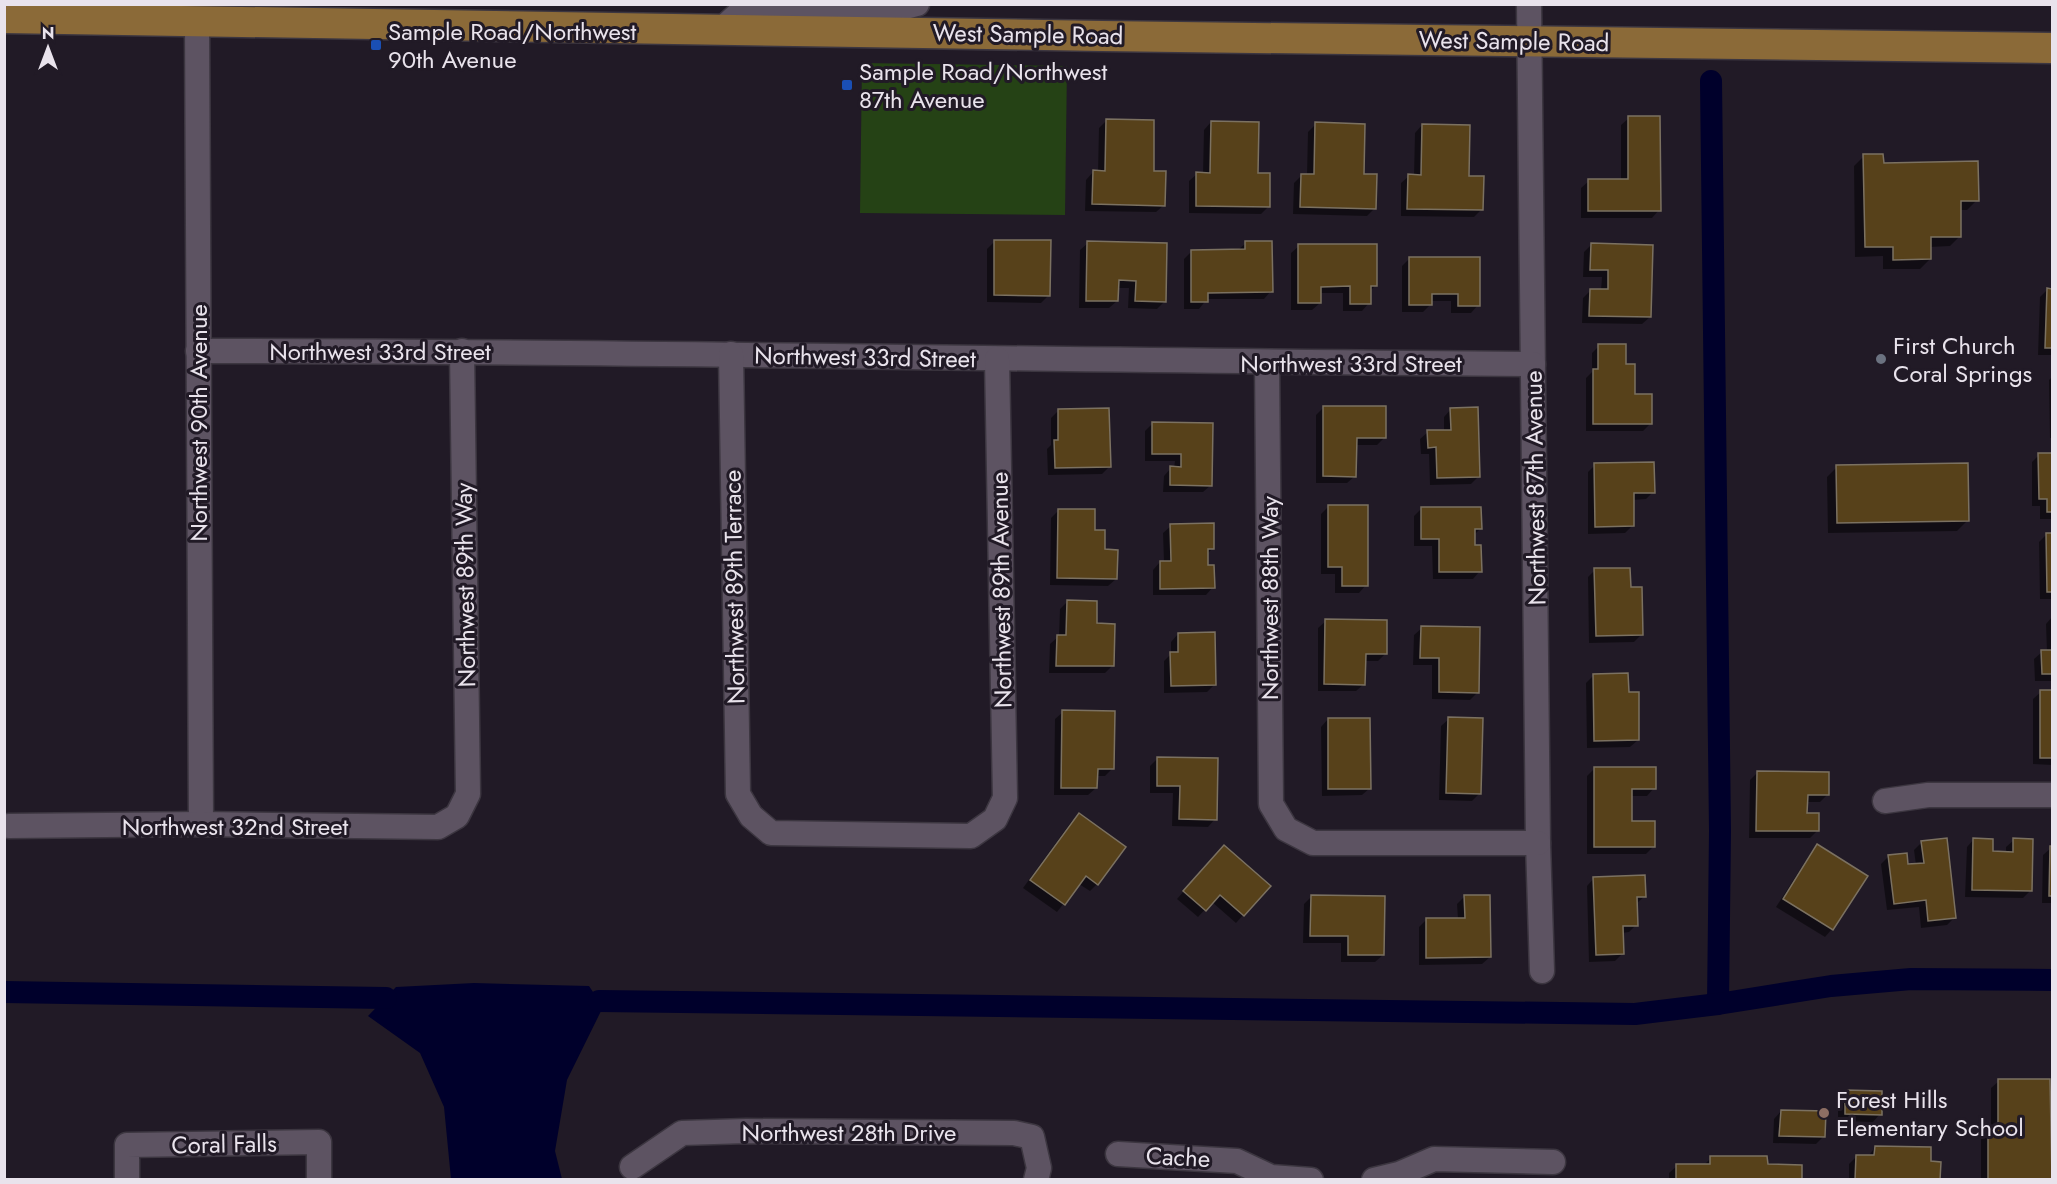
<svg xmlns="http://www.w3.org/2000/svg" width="2057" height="1184" font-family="Jost,sans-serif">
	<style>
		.green { fill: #254215 }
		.water { fill: #00002b }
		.shadow { fill: #0007 }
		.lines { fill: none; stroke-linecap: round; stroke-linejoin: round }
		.canal { stroke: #00002b; stroke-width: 22 }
		.building { fill: #57411a; stroke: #7b7161; stroke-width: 1.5 }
		.minor-casing { stroke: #3c3640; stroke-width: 27 }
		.major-casing { stroke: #3c3640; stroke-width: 33 }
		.minor { stroke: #5d5362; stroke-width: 24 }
		.major { stroke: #8b6a38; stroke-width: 30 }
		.transit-dot { fill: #1a4fb4; stroke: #211a26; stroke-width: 2 }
		.worship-dot { fill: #6b7280; stroke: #211a26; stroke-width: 2 }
		.education-dot { fill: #8d6e63; stroke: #211a26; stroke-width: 2 }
		.labels { text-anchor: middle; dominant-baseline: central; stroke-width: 6; stroke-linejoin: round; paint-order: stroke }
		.poi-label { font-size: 24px; fill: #e9e3ec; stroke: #211a26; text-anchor: start }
		.street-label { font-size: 24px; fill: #e9e3ec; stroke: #211a26 }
	</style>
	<rect width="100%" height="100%" fill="#211a26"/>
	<polygon class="green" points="862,63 1067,66 1065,215 860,213"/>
	<polygon class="water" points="474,983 589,986 603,1007 567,1080 555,1151 562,1179 451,1179 444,1107 420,1053 368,1016 396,987"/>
	<g class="shadow">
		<polygon points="1629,118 1659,210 1652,218 1581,218 1581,188 1589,181 1621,180 1621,125"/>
		<polygon points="1106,121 1152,172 1164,205 1156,212 1085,211 1086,180 1093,172 1098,172 1099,128"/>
		<polygon points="1211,122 1256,174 1268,207 1261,214 1189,213 1189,181 1197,174 1203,174 1204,130"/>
		<polygon points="1316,124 1362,175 1375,208 1367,216 1293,214 1294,183 1302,175 1307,175 1308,132"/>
		<polygon points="1422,125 1468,177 1482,209 1474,217 1401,216 1401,183 1409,176 1414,176 1415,133"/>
		<polygon points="1864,156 1977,200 1967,210 1959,210 1960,236 1950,246 1930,247 1930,259 1920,269 1883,269 1883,256 1855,257 1854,166"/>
		<polygon points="995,241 1049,295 1041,303 987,302 987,249"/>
		<polygon points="1088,243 1165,301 1157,309 1128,308 1129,288 1117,288 1117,301 1109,308 1079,308 1080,250"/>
		<polygon points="1246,243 1271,291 1264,299 1207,299 1199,309 1184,309 1184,259 1191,252 1238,250"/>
		<polygon points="1591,245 1650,317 1642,324 1582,323 1583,298 1590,291 1601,291 1602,277 1583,277 1584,252"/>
		<polygon points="1299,246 1376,285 1369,292 1369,303 1362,311 1343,311 1343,293 1320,293 1320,303 1312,310 1291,310 1291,253"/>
		<polygon points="1410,258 1478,305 1471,313 1451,313 1451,301 1430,301 1430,305 1423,312 1402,312 1402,266"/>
		<polygon points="2047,290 2052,290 2052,355 2038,355 2040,297"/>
		<polygon points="1599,346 1625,366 1633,396 1650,424 1643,431 1586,431 1586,378 1592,372 1592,353"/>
		<polygon points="2052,377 2052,438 2050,438 2049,380"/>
		<polygon points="1324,407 1384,438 1377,445 1355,445 1355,476 1347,483 1316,483 1316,415"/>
		<polygon points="1451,409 1479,476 1471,484 1430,485 1429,454 1421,454 1420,439 1428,432 1444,431 1444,417"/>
		<polygon points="1058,411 1109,467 1102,474 1048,475 1047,449 1051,445 1051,418"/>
		<polygon points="1153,423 1211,485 1203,492 1163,492 1164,476 1171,468 1174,468 1175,461 1145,461 1145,431"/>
		<polygon points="2052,454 2052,519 2040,519 2040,506 2032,506 2032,462 2039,455"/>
		<polygon points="1595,465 1653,492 1646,499 1632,500 1632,526 1625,533 1588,534 1588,472"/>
		<polygon points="1837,467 1968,520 1957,531 1828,533 1827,477"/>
		<polygon points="1329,506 1366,585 1359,593 1335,593 1335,574 1321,574 1321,514"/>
		<polygon points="1421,509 1480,529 1473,536 1473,547 1480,571 1473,579 1433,579 1432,546 1414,546 1414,516"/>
		<polygon points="1059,510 1093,531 1116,579 1108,586 1050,585 1051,518"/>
		<polygon points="1171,526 1213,548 1206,555 1207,566 1213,587 1206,595 1153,595 1153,570 1160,562 1164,562 1163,533"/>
		<polygon points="2047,534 2052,534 2052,599 2040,599 2039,542"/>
		<polygon points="1595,570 1641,635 1634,642 1589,643 1588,577"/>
		<polygon points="1067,602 1096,625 1112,666 1105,673 1049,673 1050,644 1059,636 1060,609"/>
		<polygon points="2052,617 2052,681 2035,681 2034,659 2042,652 2047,652 2046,624"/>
		<polygon points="1326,621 1385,654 1378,661 1364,661 1364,684 1356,691 1318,691 1318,628"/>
		<polygon points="1422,628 1478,692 1470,700 1432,699 1432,665 1413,665 1414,635"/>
		<polygon points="1178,634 1214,685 1207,692 1164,693 1164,661 1171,654 1171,642"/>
		<polygon points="1594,675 1627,693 1638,740 1630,747 1587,748 1586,683"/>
		<polygon points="2041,692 2052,692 2052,765 2033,764 2033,699"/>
		<polygon points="1063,712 1113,768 1105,776 1096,776 1096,788 1088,795 1054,795 1055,719"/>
		<polygon points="1328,719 1370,788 1362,795 1322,796 1321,727"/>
		<polygon points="1449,719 1479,794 1472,801 1439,800 1441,726"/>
		<polygon points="1158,758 1215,819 1208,827 1172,826 1173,793 1150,793 1150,766"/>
		<polygon points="1595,768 1654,788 1647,796 1631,796 1631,822 1654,846 1646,854 1587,854 1587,776"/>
		<polygon points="1757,773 1827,795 1820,802 1806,802 1806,814 1817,831 1810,838 1749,838 1750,780"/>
		<polygon points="1079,815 1097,884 1090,891 1079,884 1057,912 1023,888 1071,822"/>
		<polygon points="1974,839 1991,853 2006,853 2006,847 2014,840 2030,891 2023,898 1965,897 1967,847"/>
		<polygon points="1922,842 1954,918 1947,925 1921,928 1919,907 1887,910 1881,864 1889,856 1907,866 1916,865 1914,850"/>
		<polygon points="1817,846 1866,876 1832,929 1825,937 1776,907 1810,854"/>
		<polygon points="2051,848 2052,848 2052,903 2042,903 2043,855"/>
		<polygon points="1216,854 1269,886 1236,923 1212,902 1198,917 1177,899"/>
		<polygon points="1594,878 1645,896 1636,904 1636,925 1629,932 1622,933 1622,954 1615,961 1589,962 1587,886"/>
		<polygon points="1465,896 1490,957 1482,964 1419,965 1419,927 1426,920 1458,919 1457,904"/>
		<polygon points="1311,897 1383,955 1375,962 1341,962 1341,943 1303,943 1304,904"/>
		<polygon points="1999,1081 2049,1132 2052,1132 2052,1180 1981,1180 1981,1139 1988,1131 1991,1131 1991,1088"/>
		<polygon points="1846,1092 1880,1114 1873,1122 1838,1121 1838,1099"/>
		<polygon points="1781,1111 1824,1136 1816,1144 1773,1143 1774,1119"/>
		<polygon points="1875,1147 1929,1163 1939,1180 1849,1180 1849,1164 1857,1156 1868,1157"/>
		<polygon points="1711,1158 1766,1166 1800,1180 1669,1180 1669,1173 1677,1166 1703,1166"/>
	</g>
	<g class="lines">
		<g class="canal">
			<polyline points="1711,81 1720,831 1718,1004"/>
			<polyline points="4,992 386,998"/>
			<polyline points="599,1001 1635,1014 1718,1004 1831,986 1911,979 2052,980"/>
		</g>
	</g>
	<g class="building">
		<polygon points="1628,116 1660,116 1661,211 1588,211 1588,179 1628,179"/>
		<polygon points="1106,119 1154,120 1154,171 1166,171 1165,206 1092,204 1093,170 1105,171"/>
		<polygon points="1211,121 1259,122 1258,173 1270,173 1270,207 1196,206 1196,172 1210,173"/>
		<polygon points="1315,122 1365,124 1364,174 1377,174 1376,209 1300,207 1301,174 1314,174"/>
		<polygon points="1422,124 1470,125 1469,176 1484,176 1483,210 1407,209 1408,174 1421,175"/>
		<polygon points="1863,154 1883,154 1884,163 1978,161 1979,201 1961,201 1961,237 1931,237 1931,259 1893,260 1893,247 1865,247"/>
		<polygon points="994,240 1051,240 1050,296 994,295"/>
		<polygon points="1087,241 1167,243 1166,302 1135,301 1136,281 1119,280 1118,301 1086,301"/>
		<polygon points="1245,241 1272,241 1273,292 1208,293 1208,302 1191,302 1191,250 1245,249"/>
		<polygon points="1591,243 1653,245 1651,317 1589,316 1590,289 1608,289 1608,270 1590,270"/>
		<polygon points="1298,244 1377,244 1377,286 1371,286 1371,304 1350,304 1350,286 1321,287 1321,303 1298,303"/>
		<polygon points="1409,257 1480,257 1480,306 1458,306 1458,294 1432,294 1432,305 1409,305"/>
		<polygon points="2047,288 2052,289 2052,348 2045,348"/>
		<polygon points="1598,344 1626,344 1626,364 1635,364 1635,394 1652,394 1652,424 1593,424 1593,369 1598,369"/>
		<polygon points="1323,406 1386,406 1386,438 1357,438 1356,477 1323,476"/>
		<polygon points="1478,407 1480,477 1437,478 1436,447 1428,448 1427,430 1451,430 1450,408"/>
		<polygon points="1109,408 1111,467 1055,468 1054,440 1058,440 1058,409"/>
		<polygon points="1152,422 1213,423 1212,486 1170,485 1170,466 1181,467 1181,454 1152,454"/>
		<polygon points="2038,453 2052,453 2052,512 2047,512 2047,499 2039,499"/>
		<polygon points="1654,462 1655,493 1634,493 1634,526 1595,527 1594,463"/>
		<polygon points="1968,463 1969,521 1837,523 1836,465"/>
		<polygon points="1328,505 1368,505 1368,586 1342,586 1342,567 1328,567"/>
		<polygon points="1421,507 1481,507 1482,529 1475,529 1475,545 1481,545 1482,572 1439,572 1439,539 1421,539"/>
		<polygon points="1058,509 1095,509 1095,530 1105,530 1105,549 1118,550 1117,579 1057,578"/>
		<polygon points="1214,523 1214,549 1208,549 1208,565 1214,565 1215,588 1160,589 1160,561 1171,561 1170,524"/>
		<polygon points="2046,533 2052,533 2052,592 2047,592"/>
		<polygon points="1594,568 1630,568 1631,587 1642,587 1643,635 1596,636"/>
		<polygon points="1067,600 1097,601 1097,623 1115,624 1114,666 1056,666 1057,635 1066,635"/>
		<polygon points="1325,619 1387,620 1387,654 1366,654 1365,685 1324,684"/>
		<polygon points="1421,626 1480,627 1479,693 1439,692 1439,658 1420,658"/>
		<polygon points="1215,632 1216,685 1171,686 1170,652 1178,652 1178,633"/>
		<polygon points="2041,650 2052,650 2052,674 2042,674"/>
		<polygon points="1628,673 1629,692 1639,692 1639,740 1594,741 1593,674"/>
		<rect x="2040" y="690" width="12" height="68"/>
		<polygon points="1062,710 1115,711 1114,769 1098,769 1097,788 1061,788"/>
		<polygon points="1448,717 1483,718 1481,794 1446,793"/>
		<polygon points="1328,718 1370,718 1371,789 1328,789"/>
		<polygon points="1157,757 1218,758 1217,820 1179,819 1180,786 1157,786"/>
		<polygon points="1594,767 1656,767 1656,789 1632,789 1632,821 1655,821 1655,847 1594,847"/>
		<polygon points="1757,771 1829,772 1829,795 1808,795 1807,813 1819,813 1819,831 1756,831"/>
		<polygon points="1079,813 1126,847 1098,885 1086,876 1065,905 1030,880"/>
		<polygon points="1947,838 1956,918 1928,921 1926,900 1894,904 1888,855 1907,853 1908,864 1924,863 1921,841"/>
		<polygon points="1973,838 1993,839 1993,851 2013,852 2013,838 2033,839 2032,891 1972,890"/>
		<polygon points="1817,844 1868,876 1833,930 1783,899"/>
		<polygon points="1224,845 1271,886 1244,916 1220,895 1206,911 1183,891"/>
		<polygon points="2050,846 2052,846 2052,896 2049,896"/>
		<polygon points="1645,875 1646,897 1637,897 1638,926 1623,926 1624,954 1596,955 1593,877"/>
		<polygon points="1311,895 1385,896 1384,955 1348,955 1348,936 1310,936"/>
		<polygon points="1464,895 1490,895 1491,957 1426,958 1426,918 1465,918"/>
		<polygon points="1998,1079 2050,1079 2052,1180 1988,1180 1988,1130 1998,1129"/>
		<polygon points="1845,1090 1882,1091 1882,1115 1845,1114"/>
		<polygon points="1781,1110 1826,1111 1825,1137 1779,1136"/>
		<polygon points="1875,1146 1931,1147 1931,1161 1941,1162 1940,1180 1855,1180 1856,1155 1874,1155"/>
		<polygon points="1710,1156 1767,1156 1768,1164 1802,1165 1802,1180 1676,1180 1676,1164 1710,1164"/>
	</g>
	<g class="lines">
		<g class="minor-casing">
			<g id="minor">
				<polyline points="1529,4 1538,843 1542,971"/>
				<polyline points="197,22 201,824"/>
				<polyline points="722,29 743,10 887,12 917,4"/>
				<path d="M198,351c445,0 890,10 1335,13"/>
				<polyline points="731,354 738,794 751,816 771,833 971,836 995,819 1005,798 997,359"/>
				<polyline points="1267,362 1271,804 1286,829 1313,843 1538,843"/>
				<polyline points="1885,801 1928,795 2052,795"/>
				<polyline points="9,826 201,824 438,827 457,816 468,794 462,351"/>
				<polyline points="1118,1154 1237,1161 1271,1177 1311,1180"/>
				<polyline points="632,1167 682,1133 746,1131 1014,1133 1032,1137 1039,1168 1036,1180"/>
				<polyline points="127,1180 127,1145 319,1142 319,1180"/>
				<polyline points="1374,1180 1399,1174 1434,1159 1553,1162"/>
			</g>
		</g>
		<g class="major-casing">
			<polyline id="major" points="4,18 1102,36 2052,48"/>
		</g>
		<use href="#minor" class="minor"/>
		<use href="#major" class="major"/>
	</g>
	<g class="transit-dot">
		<rect x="370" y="39" width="12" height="12" rx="3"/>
		<rect x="841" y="79" width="12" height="12" rx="3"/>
	</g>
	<circle class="worship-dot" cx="1881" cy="359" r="6"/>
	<circle class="education-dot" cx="1824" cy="1113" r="6"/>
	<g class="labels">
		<g class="poi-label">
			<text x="388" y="31">Sample Road/Northwest<tspan x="388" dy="28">90th Avenue</tspan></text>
			<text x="859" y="71">Sample Road/Northwest<tspan x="859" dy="28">87th Avenue</tspan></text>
			<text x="1893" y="345">First Church<tspan x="1893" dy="28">Coral Springs</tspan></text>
			<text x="1836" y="1099">Forest Hills<tspan x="1836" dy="28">Elementary School</tspan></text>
		</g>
		<g class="street-label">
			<text transform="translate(1028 34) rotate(1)">West Sample Road</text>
			<text transform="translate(1514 41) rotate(1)">West Sample Road</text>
			<text x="380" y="351">Northwest 33rd Street</text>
			<text transform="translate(865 357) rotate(1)">Northwest 33rd Street</text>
			<text x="1351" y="363">Northwest 33rd Street</text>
			<text transform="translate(198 423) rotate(-90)">Northwest 90th Avenue</text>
			<text transform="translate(1535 488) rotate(-91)">Northwest 87th Avenue</text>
			<text transform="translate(465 585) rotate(-91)">Northwest 89th Way</text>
			<text transform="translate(734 587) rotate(-91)">Northwest 89th Terrace</text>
			<text transform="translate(1001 590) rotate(-91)">Northwest 89th Avenue</text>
			<text transform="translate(1269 598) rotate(-90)">Northwest 88th Way</text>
			<text x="235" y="826">Northwest 32nd Street</text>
			<text x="849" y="1132">Northwest 28th Drive</text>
			<text transform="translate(224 1144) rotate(-1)">Coral Falls</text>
			<text transform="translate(1178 1157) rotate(3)">Cache</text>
		</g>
	</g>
	<rect width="2057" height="1184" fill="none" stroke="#e9e3ec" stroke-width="12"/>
	<g transform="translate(48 48)" stroke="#211a26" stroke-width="4.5" paint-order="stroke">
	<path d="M0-4.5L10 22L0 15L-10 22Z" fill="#e9e3ec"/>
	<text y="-9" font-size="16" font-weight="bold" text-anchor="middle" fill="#e9e3ec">N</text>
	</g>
</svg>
